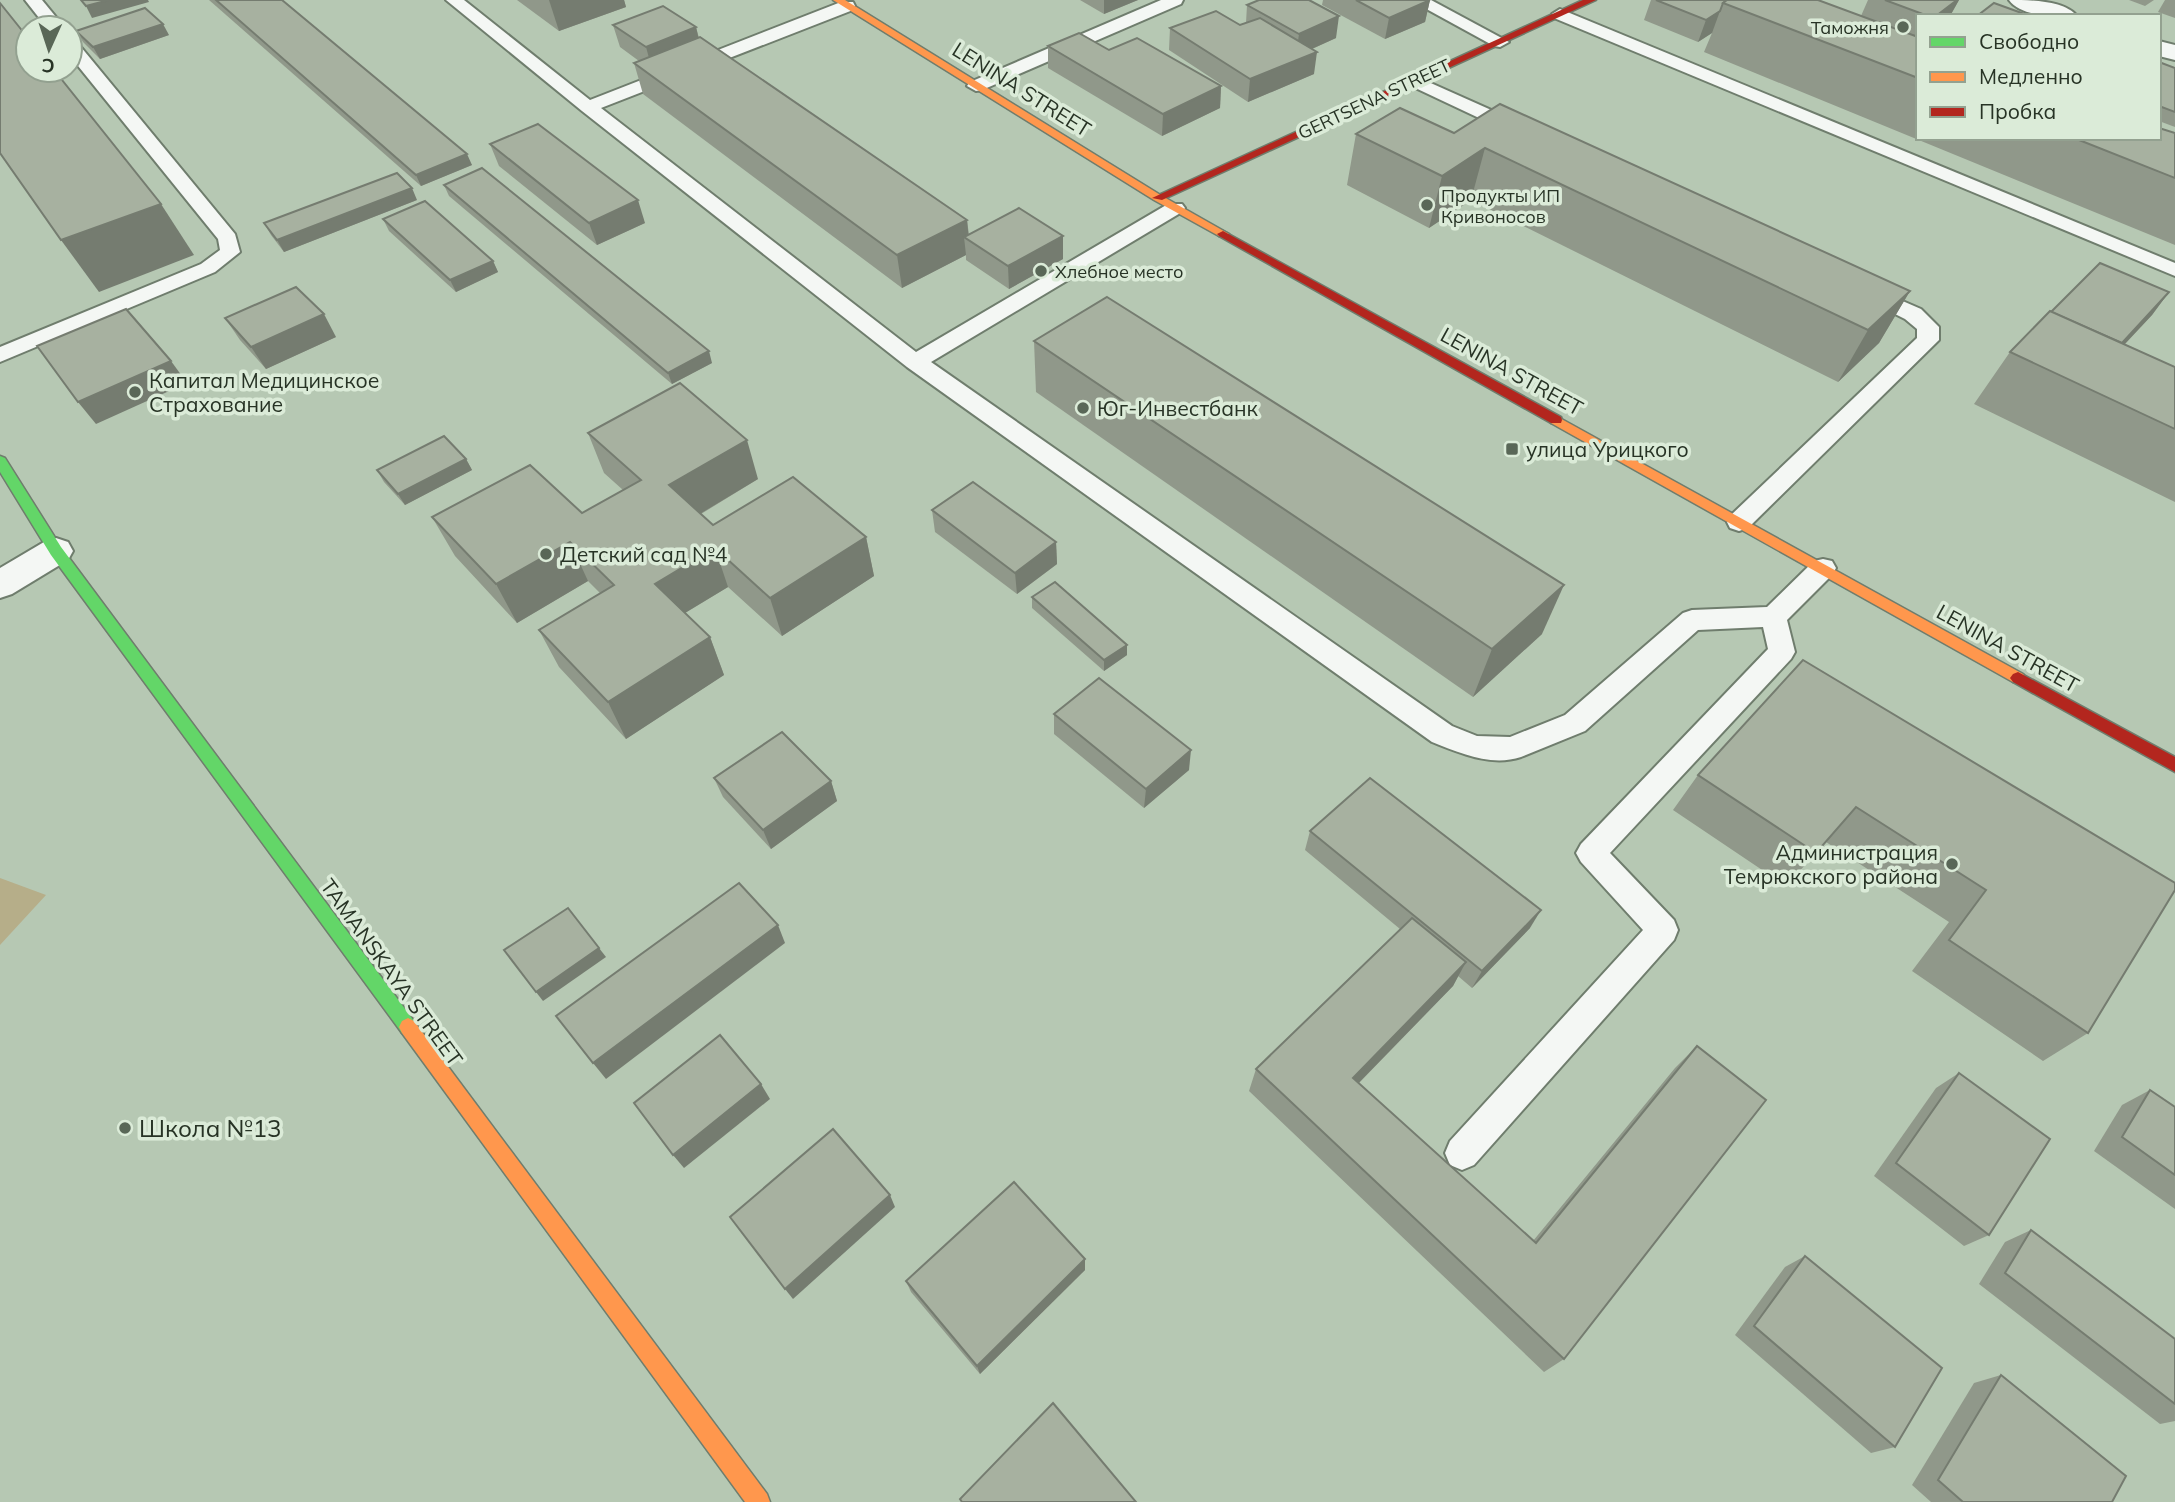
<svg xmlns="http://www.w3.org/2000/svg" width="2175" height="1502" font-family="Mulish,sans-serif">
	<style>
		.green { fill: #b6ae89 }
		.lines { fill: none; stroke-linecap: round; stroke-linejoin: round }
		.lane-casing { stroke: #6f7d6d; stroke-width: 4 }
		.street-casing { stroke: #6f7d6d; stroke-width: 4 }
		.fast-casing { stroke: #6f7d6d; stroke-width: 3 }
		.slow-casing { stroke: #6f7d6d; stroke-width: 3 }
		.jam-casing { stroke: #6f7d6d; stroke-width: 3 }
		.lane { fill: #f4f7f4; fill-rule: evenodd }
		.street { fill: #f4f7f4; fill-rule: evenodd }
		.fast { fill: #63d668; fill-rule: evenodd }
		.slow { fill: #ff974d; fill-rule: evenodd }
		.jam { fill: #b3261e; fill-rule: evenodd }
		.wall { fill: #90988a }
		.shaded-wall { fill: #757c70 }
		.building { fill: #a7b1a0; stroke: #757c70; stroke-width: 2 }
		.poi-dot { fill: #596757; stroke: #dbebd8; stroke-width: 2.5 }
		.labels { text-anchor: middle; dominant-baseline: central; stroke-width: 7; stroke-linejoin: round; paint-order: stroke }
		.far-poi-label { font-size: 18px; fill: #273325; stroke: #dbebd8; text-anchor: start }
		.far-street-label { font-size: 18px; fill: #273325; stroke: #dbebd8 }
		.street-label { font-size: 21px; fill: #273325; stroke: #dbebd8 }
		.poi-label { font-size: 21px; fill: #273325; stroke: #dbebd8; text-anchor: start }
		.near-poi-label { font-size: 24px; fill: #273325; stroke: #dbebd8; text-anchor: start }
	</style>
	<rect width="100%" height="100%" fill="#b6c8b3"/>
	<polygon class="green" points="0,878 46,895 0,945"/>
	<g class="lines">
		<g class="lane-casing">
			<g id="lane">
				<polygon points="25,0 42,0 65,28 47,28"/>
				<path d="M446,0h18l126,100 251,-98h12l2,4 -2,4 -252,98 315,244 252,-148h14l3,4 -3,4 -251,150 521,364 25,10 33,1 55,-22 118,-102 9,-3 75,-3 47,-46 9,-2 9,2 4,7 -4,7 -45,45 8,32 -4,7 -181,194 64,67 4,10 -4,10 -200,225 -12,5 -12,-5 -5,-12 5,-12 193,-211 -62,-68 -5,-9 5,-9 187,-195 -5,-22 -65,3 -113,101 -64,26c-30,10 -61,-4 -89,-15l-525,-375 -325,-256z"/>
				<polygon points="1161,0 1183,0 1181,4 982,90 976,91 967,86 970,82"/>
				<polygon points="1410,0 1431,0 1509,42 1500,47 1494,46"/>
				<polygon points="1560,9 2175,263 2175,276 1554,18 1552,14"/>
				<polygon points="70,40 76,41 235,234 240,252 215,272 0,362 0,347 201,264 220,250 218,239 70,56"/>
				<polygon points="1415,76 1527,126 1529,130 1527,134 1513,134 1409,85 1406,81"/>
				<polygon points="1868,286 1921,309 1939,327 1939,340 1748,528 1739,531 1730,528 1727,522 1730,516 1917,338 1917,329 1905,319 1861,297 1857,292 1861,287"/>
			</g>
		</g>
		<g class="street-casing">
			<g id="street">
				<path d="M2009,0c20,0 55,0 68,16 -20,0 -55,2 -68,-16z"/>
				<polygon points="2159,41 2175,45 2175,60 2159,56"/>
				<polygon points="56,538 68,542 73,551 68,560 12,594 0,598 0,568 44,542"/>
			</g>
		</g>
		<g class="fast-casing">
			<polygon id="fast" points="0,456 5,458 61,547 414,1021 417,1027 414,1033 408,1036 402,1033 51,555 0,472"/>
		</g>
		<g class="slow-casing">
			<g id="slow">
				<polygon points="833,0 845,0 1162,196 1229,234 1219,236 1154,200"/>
				<polygon points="1556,416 2023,674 2026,678 2023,682 2013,682 1551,423 1550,420"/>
				<polygon points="408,1018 414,1021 767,1494 770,1502 745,1502 402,1033 399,1027 402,1021"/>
			</g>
		</g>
		<g class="jam-casing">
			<g id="jam">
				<polygon points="1583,0 1596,0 1162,200 1152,198"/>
				<polygon points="1223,231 1561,417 1562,420 1561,423 1551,423 1219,236 1217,234"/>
				<polygon points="2018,672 2175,757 2175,772 2013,682 2010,678 2013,674"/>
			</g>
		</g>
		<use href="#lane" class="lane"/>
		<use href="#street" class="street"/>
		<use href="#fast" class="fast"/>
		<use href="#slow" class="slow"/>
		<use href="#jam" class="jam"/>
	</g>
	<g class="wall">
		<polygon points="209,0 282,0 472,165 421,186"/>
		<polygon points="517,0 624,0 626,7 559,31"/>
		<polygon points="1080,0 1138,0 1104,14"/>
		<polygon points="1257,0 1309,0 1336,38 1312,49 1314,74 1248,102 1169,50 1170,28 1240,25 1246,23 1247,5 1258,1"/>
		<polygon points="1323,0 1430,0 1425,22 1385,39 1322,5"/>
		<polygon points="1651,0 1818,0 1861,16 1868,0 1959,0 1950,16 1918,16 1918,138 2159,138 2175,133 2175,245 1704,52 1712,33 1698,42 1644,20"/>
		<polygon points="2129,0 2154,0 2145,6"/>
		<polygon points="2165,0 2175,0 2175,18 2158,12"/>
		<polygon points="613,25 696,27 699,38 967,220 969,235 1063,236 1063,259 1009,289 966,260 966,255 902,288 643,94 634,63 639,61 620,47"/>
		<polygon points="76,31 169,35 100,59 83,42"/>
		<polygon points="1048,46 1109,50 1221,86 1220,108 1162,136 1048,68"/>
		<polygon points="2159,62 2175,68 2175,127 2159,121"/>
		<polygon points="1454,133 1910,291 1879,343 1838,382 1471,200 1429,228 1347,185 1356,134"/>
		<polygon points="490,144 645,223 597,245 499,166"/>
		<polygon points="444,185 712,363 672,384 449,196"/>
		<polygon points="417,200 284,252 271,235 264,223"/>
		<polygon points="383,219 493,261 498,272 456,292 389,231"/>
		<polygon points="2169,292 2152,315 2125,344 2175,367 2175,502 1974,404 2010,352 2051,312"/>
		<polygon points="225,318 336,337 266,369 240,340"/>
		<polygon points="1034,341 1542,634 1473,697 1036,392"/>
		<polygon points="588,433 758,479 701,514 713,525 866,537 874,576 782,636 728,587 685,613 710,637 724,675 626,739 559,667 539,630 600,593 588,581 517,623 455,556 432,517 582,513 623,490 604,473"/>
		<polygon points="466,459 472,470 405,505 384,482 377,470"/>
		<polygon points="932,510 1056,542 1057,564 1017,594 935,532"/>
		<polygon points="1032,597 1127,655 1104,671 1032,608"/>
		<polygon points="1803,660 2175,883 2088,1033 2043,1061 1912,971 1949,922 1826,842 1786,886 1673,810 1698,775"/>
		<polygon points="1054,714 1189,770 1144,808 1054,734"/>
		<polygon points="714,778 831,781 837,801 771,849 723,797"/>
		<polygon points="1310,831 1530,928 1472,988 1458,976 1453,986 1359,1083 1533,1241 1675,1068 1697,1046 1564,1359 1544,1372 1249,1091 1256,1069 1400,929 1305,850"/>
		<polygon points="1959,1073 1989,1235 1964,1246 1874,1176 1936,1088"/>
		<polygon points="2150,1090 2175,1107 2175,1209 2094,1151 2122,1105"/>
		<polygon points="2031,1230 2175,1404 2175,1421 2160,1424 1979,1284 2005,1242"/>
		<polygon points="1805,1256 1895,1447 1871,1453 1735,1335 1785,1267"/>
		<polygon points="1085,1270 980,1374 911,1292 906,1281"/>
		<polygon points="2001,1375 2112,1502 1931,1502 1912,1485 1974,1383"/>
	</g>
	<g class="shaded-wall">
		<polygon points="109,0 148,0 149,2 92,18 86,6"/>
		<polygon points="549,0 624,0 626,7 559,31"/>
		<polygon points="1104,0 1138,0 1104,14"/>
		<polygon points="1430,0 1425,22 1385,39 1389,18"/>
		<polygon points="1957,0 1959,0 1950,16 1936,16"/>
		<polygon points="1720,11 1712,33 1698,42 1706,20"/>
		<polygon points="1339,16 1336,38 1296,56 1299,34"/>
		<polygon points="163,24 169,35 100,59 93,47"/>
		<polygon points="696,27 701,49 652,69 646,47"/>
		<polygon points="1317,52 1314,74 1248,102 1250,79"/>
		<polygon points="1221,86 1220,108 1162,136 1163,114"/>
		<polygon points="1485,148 1471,200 1429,228 1442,176"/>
		<polygon points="467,154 472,165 421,186 416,175"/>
		<polygon points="412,188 417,200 284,252 277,240"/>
		<polygon points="638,200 645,223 597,245 589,223"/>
		<polygon points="161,204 194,255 99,292 61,240"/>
		<polygon points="967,220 969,241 964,237 966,255 902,288 897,255"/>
		<polygon points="1063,236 1063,259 1009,289 1008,266"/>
		<polygon points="493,261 498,272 456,292 450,280"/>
		<polygon points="1910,291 1879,343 1838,382 1868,330"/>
		<polygon points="2169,292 2152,315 2089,382 2107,360"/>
		<polygon points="324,314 336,337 266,369 251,347"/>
		<polygon points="709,351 712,363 672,384 668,373"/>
		<polygon points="171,361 187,383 96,424 78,402"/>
		<polygon points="747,440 758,479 683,524 669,485"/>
		<polygon points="466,459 472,470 405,505 398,494"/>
		<polygon points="866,537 874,576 782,636 770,598"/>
		<polygon points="570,542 588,581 517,623 496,584"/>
		<polygon points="1056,542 1057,564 1017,594 1015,573"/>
		<polygon points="715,548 728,587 670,622 655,584"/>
		<polygon points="1564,585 1542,634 1473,697 1492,649"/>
		<polygon points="710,637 724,675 626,739 608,702"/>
		<polygon points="1127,645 1127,655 1104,671 1104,660"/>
		<polygon points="1191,750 1189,770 1144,808 1146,789"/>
		<polygon points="831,781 837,801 771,849 763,830"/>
		<polygon points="1541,910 1530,928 1472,988 1482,971"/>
		<polygon points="778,925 785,943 606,1079 593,1063"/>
		<polygon points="599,948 606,957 543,1001 536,992"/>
		<polygon points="1466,962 1453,986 1343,1099 1353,1078"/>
		<polygon points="761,1084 770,1099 684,1168 673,1155"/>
		<polygon points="890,1195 895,1207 793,1299 785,1289"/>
		<polygon points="1085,1259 1085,1270 980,1374 977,1366"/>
	</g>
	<g class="building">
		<polygon points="81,0 109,0 86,6"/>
		<polygon points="216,0 282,0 467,154 416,175"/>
		<polygon points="1259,0 1309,0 1339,16 1299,34 1247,5"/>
		<polygon points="1356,0 1430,0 1389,18"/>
		<polygon points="1656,0 1727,0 1723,3 1720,11 1706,20"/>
		<polygon points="1727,0 1818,0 1918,37 1918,78 1723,3"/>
		<polygon points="1885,0 1957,0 1936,16 1928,16"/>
		<polygon points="0,3 28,38 28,70 54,70 161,204 61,240 0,153"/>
		<polygon points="1994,3 2030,16 1977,16"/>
		<polygon points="663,6 696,27 646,47 613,25"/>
		<polygon points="145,8 163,24 93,47 76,31"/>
		<polygon points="1216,11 1240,25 1260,18 1317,52 1250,79 1170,28"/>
		<polygon points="1079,33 1109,50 1137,38 1221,86 1163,114 1048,46"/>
		<polygon points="700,37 967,220 897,255 634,63"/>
		<polygon points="2159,62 2175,68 2175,112 2159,106"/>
		<polygon points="1500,104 1910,291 1868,330 1485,148 1442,176 1356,134 1400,108 1454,133"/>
		<polygon points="538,124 638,200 589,223 490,144"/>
		<polygon points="2159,128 2175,133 2175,178 2074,138 2159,138"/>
		<polygon points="482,168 709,351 668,373 444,185"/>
		<polygon points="397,173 412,188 277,240 264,223"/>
		<polygon points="425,201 493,261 450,280 383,219"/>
		<polygon points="1019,208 1063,236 1008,266 964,237"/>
		<polygon points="2100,263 2169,292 2122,343 2051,312"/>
		<polygon points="296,287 324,314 251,347 225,318"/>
		<polygon points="1107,297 1564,585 1492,649 1034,341"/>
		<polygon points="126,309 171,361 78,402 37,346"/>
		<polygon points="2050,311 2175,367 2175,429 2010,352"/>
		<polygon points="680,383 747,440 669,485 713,525 793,477 866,537 770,598 715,548 655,584 710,637 608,702 539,630 614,585 570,542 496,584 432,517 530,465 582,513 641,480 588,433"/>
		<polygon points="444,436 466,459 398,494 377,470"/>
		<polygon points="973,482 1056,542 1015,573 932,510"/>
		<polygon points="1055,582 1127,645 1104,660 1032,597"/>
		<polygon points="1803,660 2175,883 2175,890 2088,1033 1949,940 1986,890 1856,807 1816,853 1698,775"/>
		<polygon points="1099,678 1191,750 1146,789 1054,714"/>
		<polygon points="782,732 831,781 763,830 714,778"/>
		<polygon points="1370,778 1541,910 1482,971 1310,831"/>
		<polygon points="739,883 778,925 593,1063 556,1016"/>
		<polygon points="568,908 599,948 536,992 504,950"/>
		<polygon points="1412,918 1466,962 1353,1078 1536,1243 1697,1046 1766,1100 1564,1359 1256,1069"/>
		<polygon points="720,1035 761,1084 673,1155 634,1103"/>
		<polygon points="1959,1073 2050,1139 1989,1235 1896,1163"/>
		<polygon points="2150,1090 2175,1107 2175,1175 2122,1137"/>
		<polygon points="833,1129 890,1195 785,1289 730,1217"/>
		<polygon points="1014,1182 1085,1259 977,1366 906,1281"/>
		<polygon points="2031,1230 2175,1339 2175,1404 2005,1273"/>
		<polygon points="1805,1256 1942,1368 1895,1447 1754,1326"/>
		<polygon points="2001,1375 2126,1476 2112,1502 1963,1502 1938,1480"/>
		<polygon points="1053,1403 1136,1502 962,1502 960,1499"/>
	</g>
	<g class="poi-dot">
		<circle cx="1903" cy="27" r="7"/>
		<circle cx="1427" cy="205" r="7"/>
		<circle cx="1041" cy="271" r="7"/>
		<circle cx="135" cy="392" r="7"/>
		<circle cx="1083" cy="408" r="7"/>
		<rect x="1505" y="442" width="14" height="14" rx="3.5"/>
		<circle cx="546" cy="554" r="7"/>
		<circle cx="1952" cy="864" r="7"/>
		<circle cx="125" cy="1128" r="7"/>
	</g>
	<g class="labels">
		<g class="far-poi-label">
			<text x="1889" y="27" text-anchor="end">Таможня</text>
			<text x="1441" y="195">Продукты ИП<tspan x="1441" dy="21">Кривоносов</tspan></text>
			<text x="1055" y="271">Хлебное место</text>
		</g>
		<g class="far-street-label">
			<text transform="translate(1374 99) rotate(-25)">GERTSENA STREET</text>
		</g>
		<g class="street-label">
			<text transform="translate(1022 89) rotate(32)">LENINA STREET</text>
			<text transform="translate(1512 371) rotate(29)">LENINA STREET</text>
			<text transform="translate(2008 648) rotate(29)">LENINA STREET</text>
			<text transform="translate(392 972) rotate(54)">TAMANSKAYA STREET</text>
		</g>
		<g class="poi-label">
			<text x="149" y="380">Капитал Медицинское<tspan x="149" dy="24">Страхование</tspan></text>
			<text x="1097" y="408">Юг-Инвестбанк</text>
			<text x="1526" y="449">улица Урицкого</text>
			<text x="560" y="554">Детский сад №4</text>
			<text x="1938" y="852" text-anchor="end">Администрация<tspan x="1938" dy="24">Темрюкского района</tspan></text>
		</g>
		<g class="near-poi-label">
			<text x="139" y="1128">Школа №13</text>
		</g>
	</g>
	<rect x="1916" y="14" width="245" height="126" fill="#dbebd8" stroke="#93a190" stroke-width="2"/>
	<rect x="1930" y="37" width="35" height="10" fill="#63d668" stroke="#93a190" stroke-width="2"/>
	<text x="1979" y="49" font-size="21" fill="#273325">Свободно</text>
	<rect x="1930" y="72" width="35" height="10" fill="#ff974d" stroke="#93a190" stroke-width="2"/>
	<text x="1979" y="84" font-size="21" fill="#273325">Медленно</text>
	<rect x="1930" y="107" width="35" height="10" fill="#b3261e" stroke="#93a190" stroke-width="2"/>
	<text x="1979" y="119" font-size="21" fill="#273325">Пробка</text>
	<g transform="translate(49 49) rotate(183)"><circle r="33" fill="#dbebd8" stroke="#93a190" stroke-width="2"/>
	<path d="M0-5L12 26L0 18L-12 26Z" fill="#596757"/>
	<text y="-10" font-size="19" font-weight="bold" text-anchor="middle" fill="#273325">С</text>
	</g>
</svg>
